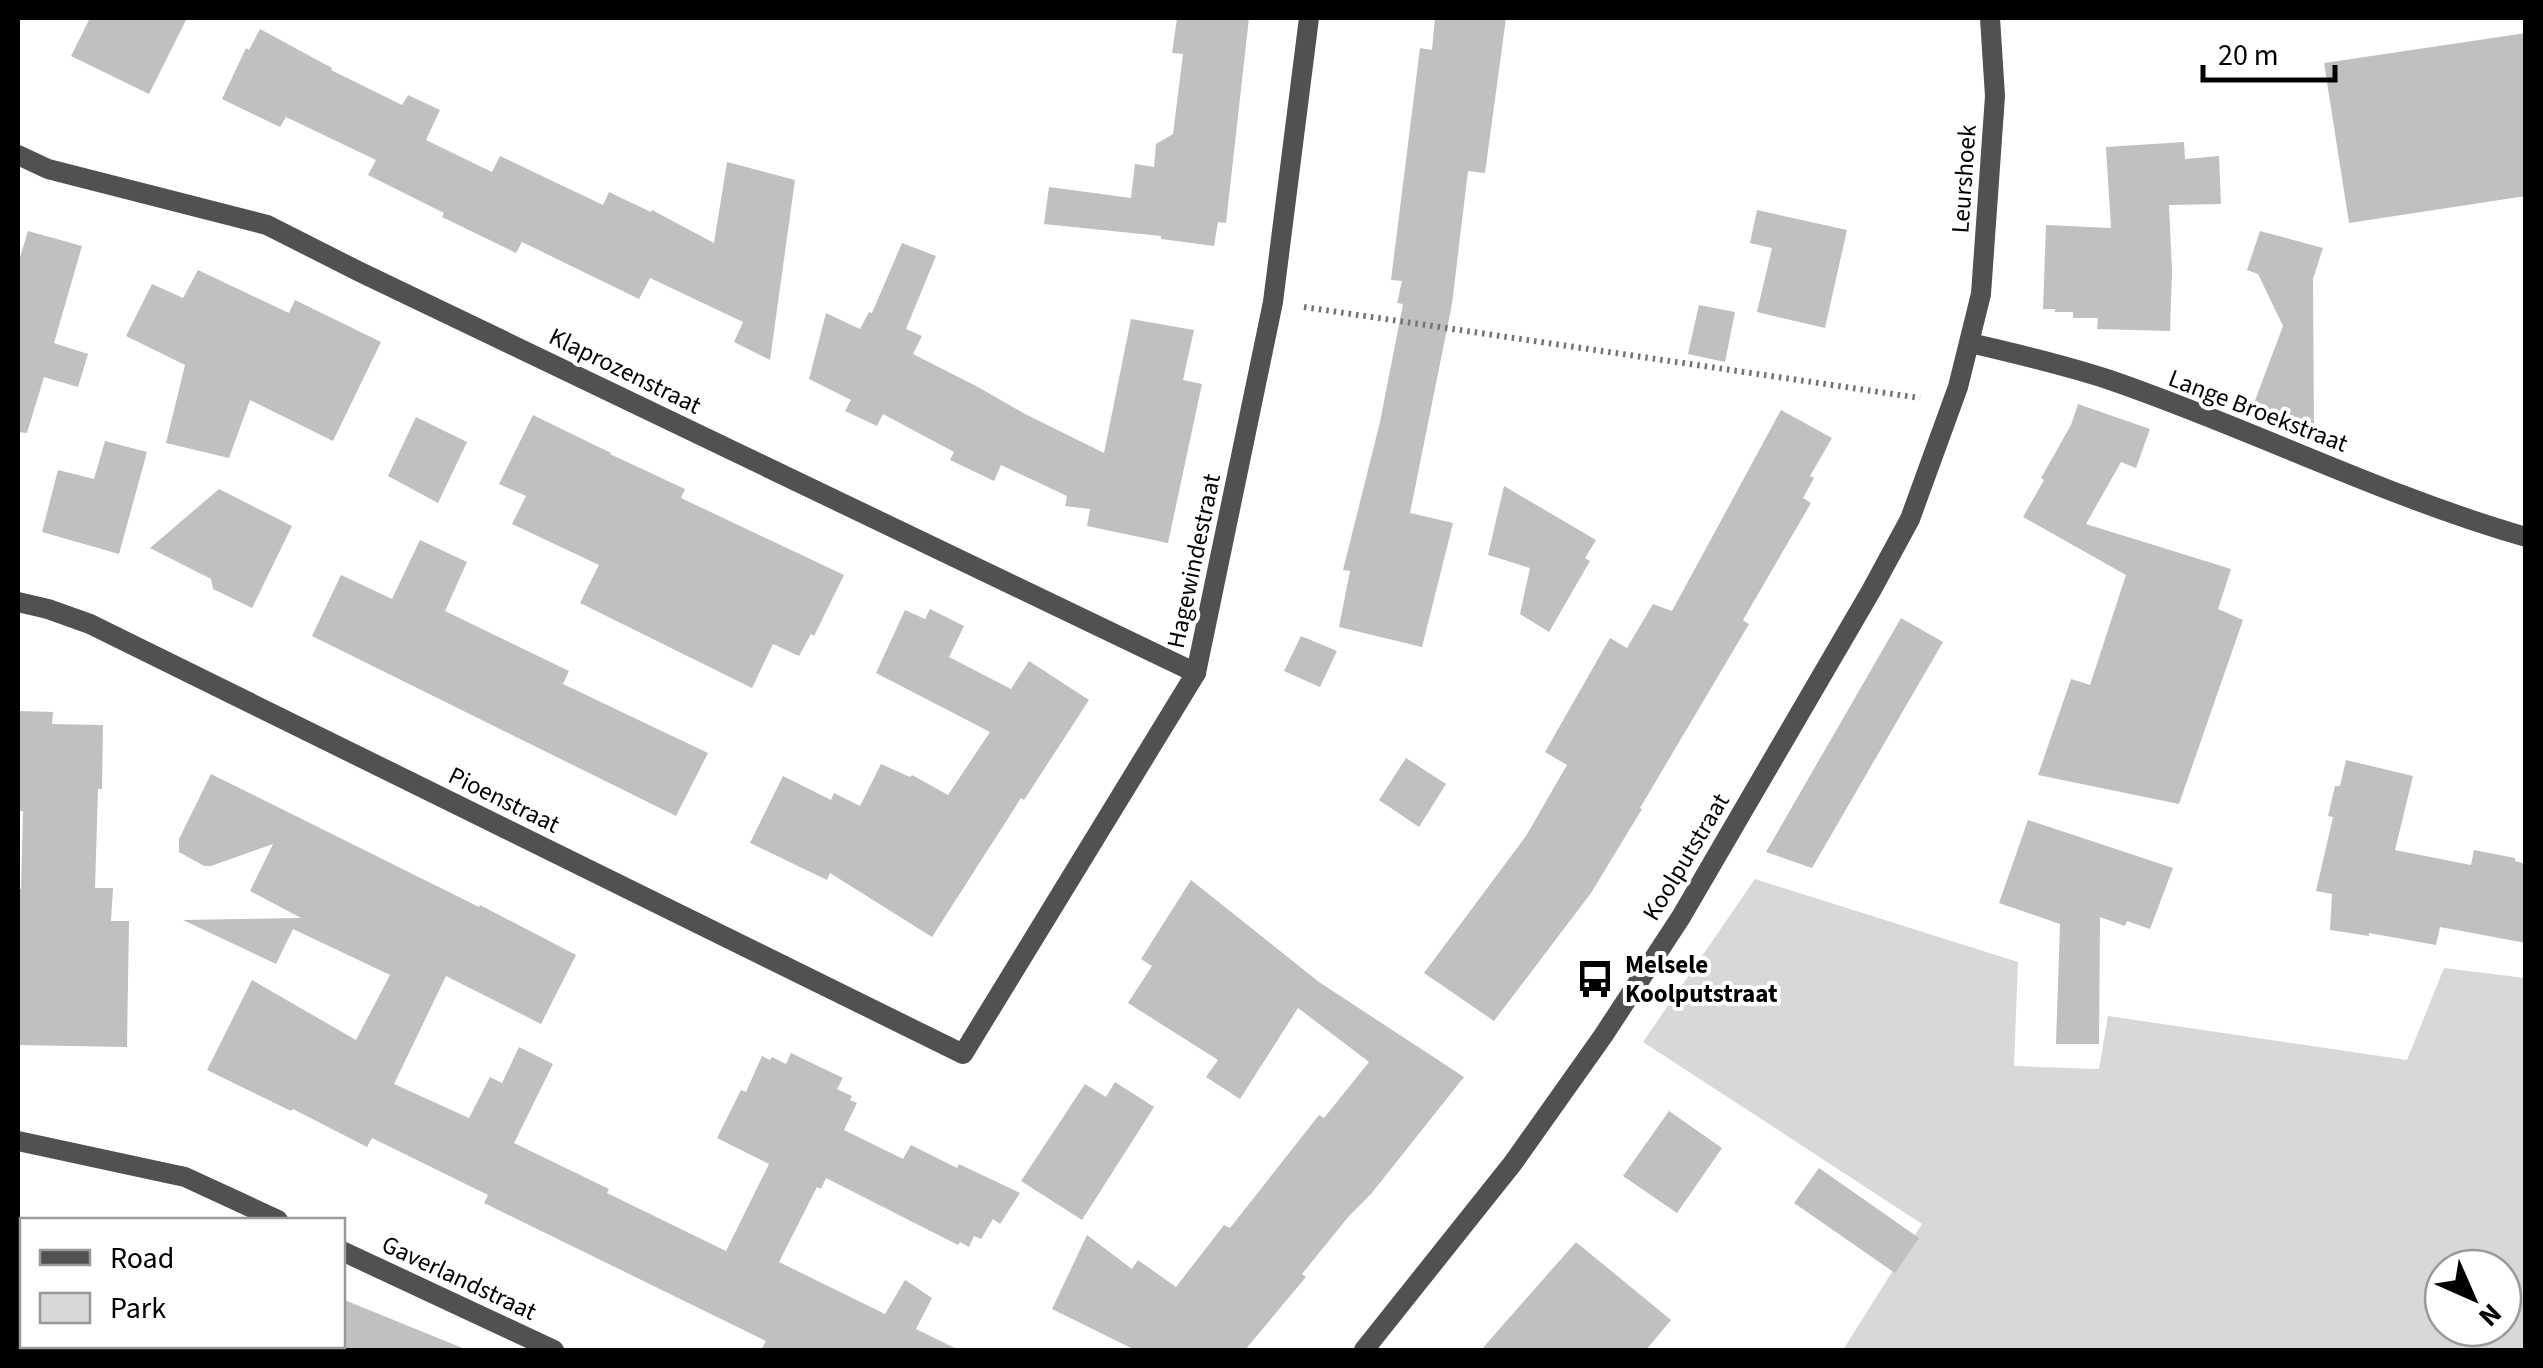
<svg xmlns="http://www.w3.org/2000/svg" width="2543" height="1368" font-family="'Source Sans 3',sans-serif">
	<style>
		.green { fill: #d8d8d8; fill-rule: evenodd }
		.building { fill: #c0c0c0 }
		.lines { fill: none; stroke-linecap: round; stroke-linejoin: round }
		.path { stroke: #737373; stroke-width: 6; stroke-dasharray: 2.5 5; stroke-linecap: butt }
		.minor { stroke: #515151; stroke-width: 20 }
		.tertiary { stroke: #515151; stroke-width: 20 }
		.labels { text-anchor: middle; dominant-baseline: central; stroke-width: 8; stroke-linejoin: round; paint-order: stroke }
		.street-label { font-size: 25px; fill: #000; stroke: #fff }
		.poi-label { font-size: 25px; font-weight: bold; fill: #000; stroke: #fff; text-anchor: start }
	</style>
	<rect width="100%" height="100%" fill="#fff"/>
	<path class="green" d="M1755,879l263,83 -4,104 85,3 9,-53 299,44 37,-92 81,10v372h-682l79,-126 -279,-182zM2443,1268h60v60h-60z"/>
	<g class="building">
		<polygon points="90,18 187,18 149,94 71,56"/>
		<polygon points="1177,18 1249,18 1226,223 1218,222 1214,246 1161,239 1161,236 1044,224 1049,187 1131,198 1135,164 1154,167 1156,144 1173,134 1183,54 1172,53"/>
		<polygon points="1435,18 1506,18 1485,173 1468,171 1452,304 1410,513 1453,523 1422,647 1339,627 1350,571 1343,570 1380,422 1403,304 1397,303 1402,281 1391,280 1420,48 1432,50"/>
		<polygon points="260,29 332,68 331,70 402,105 408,95 440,110 426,140 492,172 500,156 603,205 609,192 651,212 652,210 714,243 727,162 795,180 770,360 734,342 743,322 650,278 639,299 522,242 516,253 442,217 444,213 368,175 376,160 286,117 280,127 222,99 246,48 249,50"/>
		<polygon points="2526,33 2526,196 2349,223 2324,63"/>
		<polygon points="2184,142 2185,159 2219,156 2221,204 2169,205 2172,271 2170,331 2097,329 2098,318 2073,318 2073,312 2055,312 2055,309 2043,309 2046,225 2111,228 2106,147"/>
		<polygon points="1757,210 1847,230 1825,328 1757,312 1772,248 1750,243"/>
		<polygon points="28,231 82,246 54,343 88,354 78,387 44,377 27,433 18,432 18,264"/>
		<polygon points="2260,231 2323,248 2313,279 2314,431 2253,406 2283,326 2258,274 2247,270"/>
		<polygon points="902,243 936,256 906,329 922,336 913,354 978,387 1025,414 1104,453 1131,319 1194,330 1183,380 1202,384 1168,543 1087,526 1090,509 1065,506 1067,496 1001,465 994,481 950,460 954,452 883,414 877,426 845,411 851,400 809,379 826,313 860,329 869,312 872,313"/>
		<polygon points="198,270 289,313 295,300 381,342 333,441 250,400 229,458 166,443 185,365 126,336 152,284 183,298"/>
		<polygon points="1699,305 1735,312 1725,362 1688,354"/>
		<polygon points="2078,404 2150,429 2136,468 2121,462 2086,524 2231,569 2218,609 2243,620 2179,804 2038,775 2071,679 2090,685 2126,575 2023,517 2044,480 2041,478 2071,425"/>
		<polygon points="1781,410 1832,438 1810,476 1814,478 1803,498 1811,503 1743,620 1749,624 1640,808 1642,809 1591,893 1494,1021 1424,973 1526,836 1567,765 1545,752 1610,638 1627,648 1653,604 1672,611"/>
		<polygon points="533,415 611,453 610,454 685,489 681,498 844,575 814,636 811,634 799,656 773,644 752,688 580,603 599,565 512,524 526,496 499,484"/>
		<polygon points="416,417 467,442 438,503 388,476"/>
		<polygon points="105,441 147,452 119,554 42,532 58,470 94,479"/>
		<polygon points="1504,486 1596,540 1585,558 1590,561 1549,632 1520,614 1530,568 1488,555"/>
		<polygon points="219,489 292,526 252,608 213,589 211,579 150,548"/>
		<polygon points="420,540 467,562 445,611 569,671 563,684 708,753 676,816 312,636 341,575 392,599"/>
		<polygon points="930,609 964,626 949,657 1011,689 1029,661 1089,700 1024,800 1021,798 932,937 830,873 827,880 750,843 783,776 831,800 834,793 860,806 881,764 910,777 912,775 948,795 990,732 876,673 905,610 925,619"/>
		<polygon points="1901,618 1943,642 1812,868 1766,852"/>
		<polygon points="1301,636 1337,651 1320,687 1284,671"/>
		<polygon points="19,711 53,712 52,724 103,725 102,789 98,789 95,888 113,888 111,921 129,921 127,1047 18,1045 18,889 21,889 23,811 18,811"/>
		<polygon points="1406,758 1446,784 1419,827 1379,800"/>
		<polygon points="2346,760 2413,776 2395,850 2471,865 2474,850 2515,858 2515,861 2526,864 2526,943 2440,927 2436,945 2369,933 2369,936 2330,930 2332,894 2316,891 2333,817 2328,816 2335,786 2340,786"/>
		<polygon points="211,774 479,907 480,905 576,955 541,1024 446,976 394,1084 469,1118 490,1077 502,1083 519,1047 553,1064 514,1143 609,1189 607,1193 726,1251 769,1164 717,1138 741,1090 746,1092 762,1056 770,1060 772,1057 786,1064 791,1053 843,1078 837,1089 852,1096 850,1100 857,1103 844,1130 903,1159 911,1145 957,1168 959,1164 1020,1193 1000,1224 993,1219 981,1239 974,1236 969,1247 960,1242 958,1245 826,1178 821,1189 817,1187 779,1262 885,1314 905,1280 932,1298 916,1329 959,1350 761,1350 766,1341 484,1203 488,1195 372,1138 367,1147 293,1109 291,1111 207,1070 252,980 356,1040 390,975 293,929 276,964 183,920 301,918 250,891 273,844 211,866 204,866 179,852 179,839"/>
		<polygon points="2028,820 2173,868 2150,929 2127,921 2125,926 2100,917 2099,1044 2056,1044 2060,924 1999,903"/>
		<polygon points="1191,880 1319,982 1464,1077 1371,1194 1349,1216 1302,1274 1306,1277 1245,1350 1135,1350 1052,1309 1087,1235 1132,1269 1138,1260 1176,1287 1224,1225 1230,1228 1319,1115 1324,1118 1369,1062 1298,1008 1240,1099 1206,1077 1218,1060 1128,1003 1152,966 1141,959"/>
		<polygon points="1115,1082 1154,1107 1082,1220 1021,1181 1085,1084 1106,1097"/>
		<polygon points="1669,1111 1722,1148 1677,1213 1623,1176"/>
		<polygon points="1819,1168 1919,1238 1895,1273 1794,1203"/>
		<polygon points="1576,1242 1671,1320 1646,1350 1481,1350"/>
		<polygon points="342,1299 465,1349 465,1350 342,1350"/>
	</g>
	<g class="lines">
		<polyline class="path" points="1304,307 1920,398"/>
		<g class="minor">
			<polyline points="18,155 48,169 267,225 360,272 1196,673"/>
			<path d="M1970,343c47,11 95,22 140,37 140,48 273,116 416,157"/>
			<polyline points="18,602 48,609 90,624 963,1054 1196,673 1273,302 1309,18"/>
		</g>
		<g class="tertiary">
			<polyline points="18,1141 185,1177 278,1220"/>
			<polyline points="342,1251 554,1350"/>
			<polyline points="1364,1350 1513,1163 1603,1036 1681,917 1871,591 1910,519 1958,387 1981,294 1995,96 1990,18"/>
		</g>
	</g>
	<defs>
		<g id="bus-bare" transform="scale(3)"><path d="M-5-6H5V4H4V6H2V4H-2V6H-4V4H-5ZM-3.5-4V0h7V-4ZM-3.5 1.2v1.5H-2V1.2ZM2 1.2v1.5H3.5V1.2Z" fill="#000" stroke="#fff" stroke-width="2.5" paint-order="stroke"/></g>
	</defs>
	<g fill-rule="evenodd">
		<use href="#bus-bare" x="1595" y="979"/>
	</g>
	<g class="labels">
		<g class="street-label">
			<text transform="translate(1964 179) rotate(-86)">Leurshoek</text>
			<text transform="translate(625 371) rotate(26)">Klaprozenstraat</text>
			<text transform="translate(2258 411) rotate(21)">Lange Broekstraat</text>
			<text transform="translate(1194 561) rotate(-78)">Hagewindestraat</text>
			<text transform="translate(504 800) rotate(26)">Pioenstraat</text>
			<text transform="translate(1686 857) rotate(-59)">Koolputstraat</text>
			<text transform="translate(459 1278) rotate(25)">Gaverlandstraat</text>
		</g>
		<g class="poi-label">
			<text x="1625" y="965">Melsele<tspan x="1625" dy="29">Koolputstraat</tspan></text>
		</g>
	</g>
	<rect width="2543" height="1368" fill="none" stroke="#000000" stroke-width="40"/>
	<rect x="20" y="1218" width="325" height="130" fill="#ffffff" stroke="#999999" stroke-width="2.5"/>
	<rect x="40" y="1250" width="50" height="15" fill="#515151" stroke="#999999" stroke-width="2.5"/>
	<text x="110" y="1268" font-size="30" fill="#000000">Road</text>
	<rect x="40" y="1293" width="50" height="30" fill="#d8d8d8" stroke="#999999" stroke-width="2.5"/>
	<text x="110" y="1318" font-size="30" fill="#000000">Park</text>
	<g transform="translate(2473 1298) rotate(135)"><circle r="48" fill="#ffffff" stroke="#999999" stroke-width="2.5"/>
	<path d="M0-8L18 38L0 25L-18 38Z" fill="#000000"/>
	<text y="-15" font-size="28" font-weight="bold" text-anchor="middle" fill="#000000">N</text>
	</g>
	<path d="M2203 65v15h132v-15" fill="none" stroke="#000000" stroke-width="5"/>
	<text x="2218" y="65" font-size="30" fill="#000000" stroke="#ffffff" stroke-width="8" paint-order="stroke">20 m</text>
</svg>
